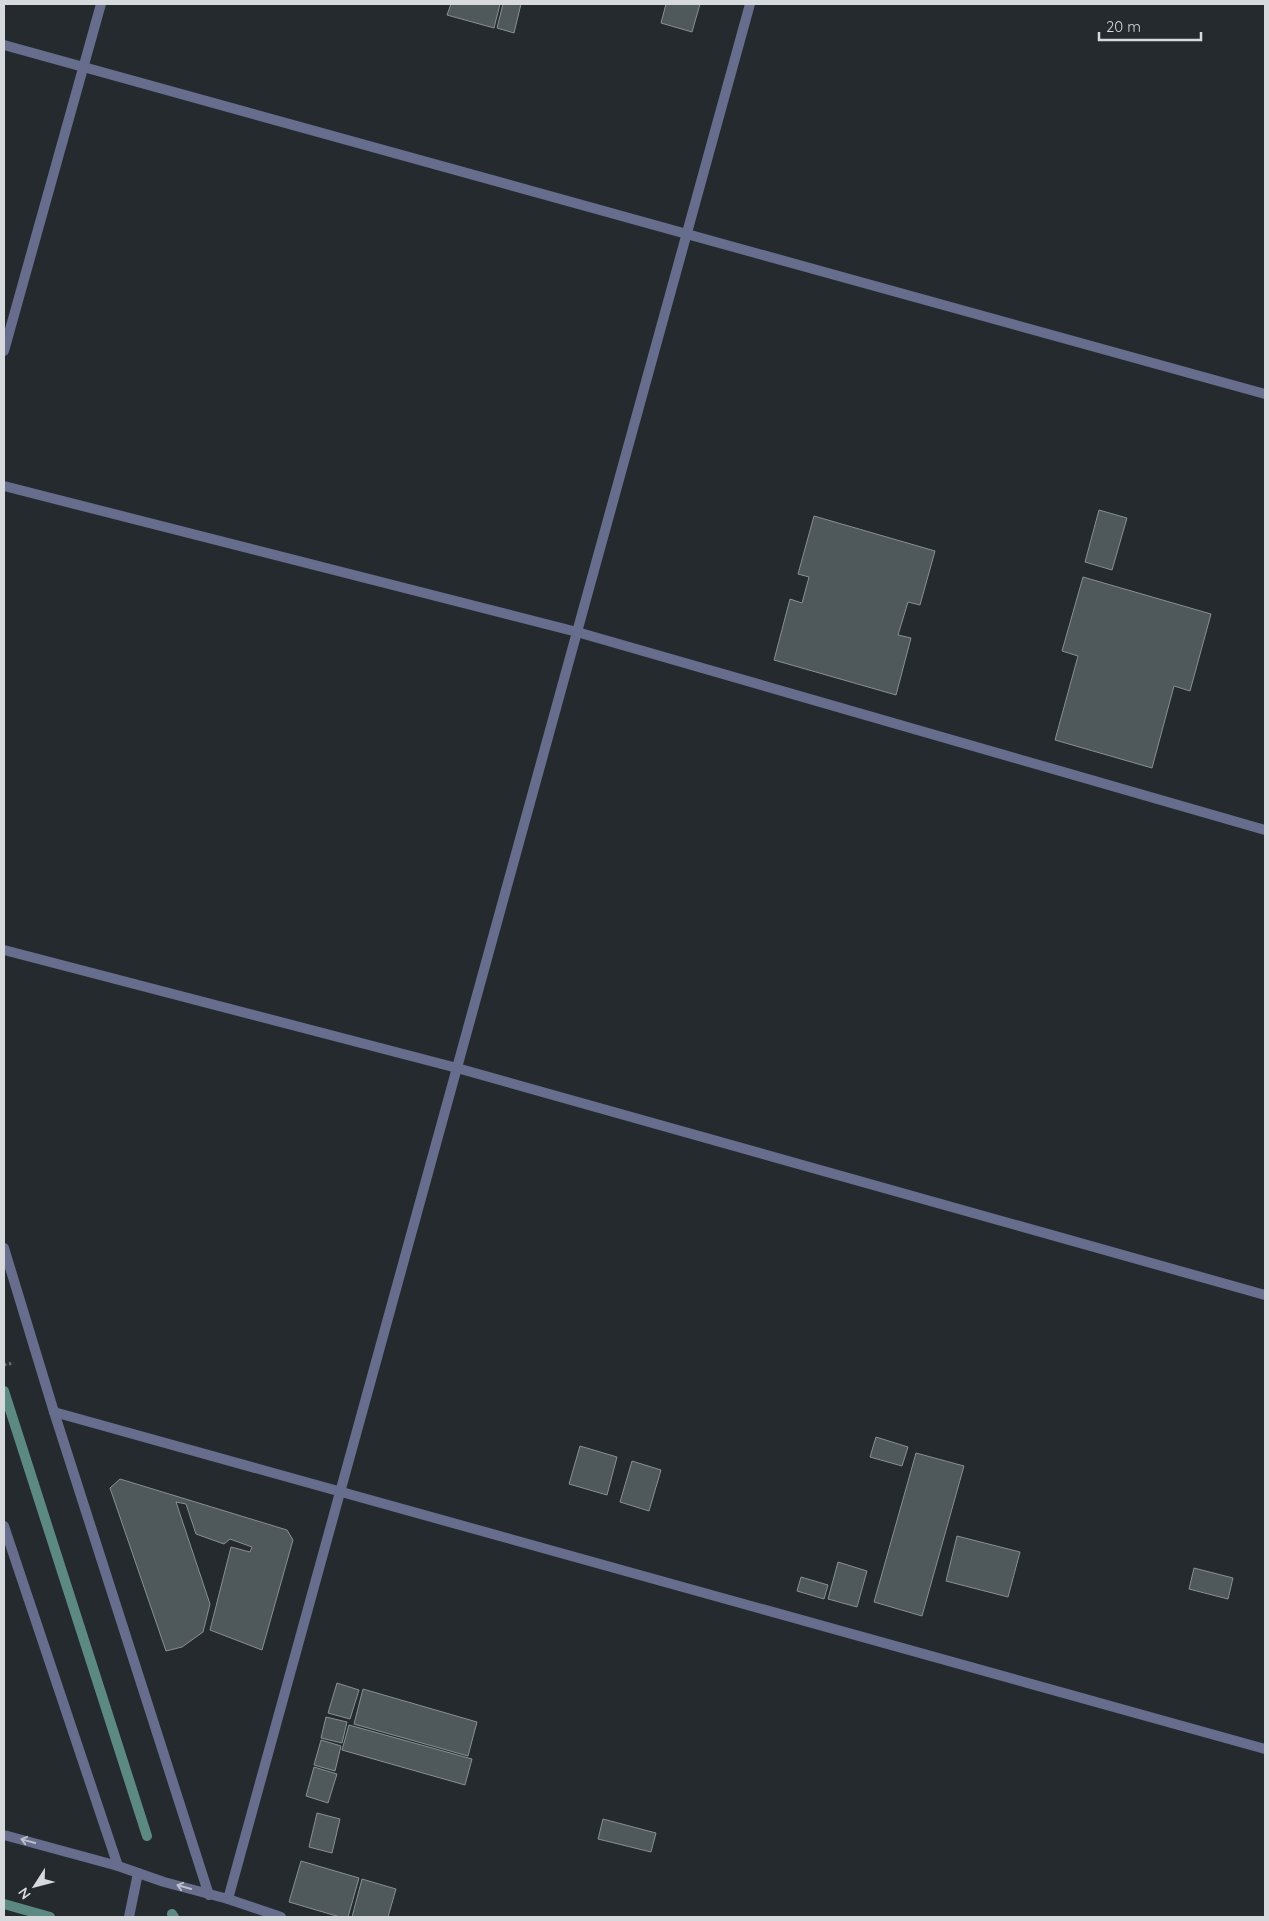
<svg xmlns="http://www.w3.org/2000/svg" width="1269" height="1921" font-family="Quicksand,sans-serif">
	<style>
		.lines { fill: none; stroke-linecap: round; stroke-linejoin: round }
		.stream { stroke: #5c8a83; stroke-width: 10 }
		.building { fill: #4f585a; stroke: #879092 }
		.path { stroke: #666b6f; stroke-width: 3; stroke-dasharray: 2.5 2.5; stroke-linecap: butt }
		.minor { stroke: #666d8d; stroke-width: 10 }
		.oneway { stroke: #babfc9 }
	</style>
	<rect width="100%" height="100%" fill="#252a2f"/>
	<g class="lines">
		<g class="stream">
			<polyline points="4,1391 147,1836"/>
			<polyline points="4,1904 50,1917"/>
			<polyline points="172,1914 174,1917"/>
		</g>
	</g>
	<g class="building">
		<polygon points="451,4 500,4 494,28 447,15"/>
		<polygon points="503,4 521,4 514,33 497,28"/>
		<polygon points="666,4 700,4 692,32 661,23"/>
		<polygon points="1099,510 1127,518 1112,570 1085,562"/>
		<polygon points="814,516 935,551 920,605 908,602 898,635 911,638 896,695 774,660 790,599 802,603 809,577 798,574"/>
		<polygon points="1083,577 1211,614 1190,691 1174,686 1152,768 1055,740 1078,656 1062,651"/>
		<polygon points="876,1437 908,1447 902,1466 870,1457"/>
		<polygon points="580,1446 617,1457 607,1495 569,1484"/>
		<polygon points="916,1453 964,1466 922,1616 874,1602"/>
		<polygon points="632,1461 661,1470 649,1511 620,1502"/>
		<polygon points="120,1479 287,1530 293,1540 262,1650 210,1630 231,1547 250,1552 252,1547 230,1539 224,1544 196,1534 186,1504 176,1502 210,1604 203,1632 182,1647 166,1651 110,1488"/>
		<polygon points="957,1536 1020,1552 1008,1597 946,1581"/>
		<polygon points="838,1562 867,1571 857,1607 828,1599"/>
		<polygon points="1194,1568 1233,1578 1228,1599 1189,1589"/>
		<polygon points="801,1577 828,1585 824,1599 797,1591"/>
		<polygon points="337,1683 359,1690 350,1719 328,1713"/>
		<polygon points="363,1689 477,1722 468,1756 354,1724"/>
		<polygon points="326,1717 347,1722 342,1743 321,1738"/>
		<polygon points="349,1725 472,1759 465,1785 342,1750"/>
		<polygon points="321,1740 341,1746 335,1771 314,1765"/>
		<polygon points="314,1767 337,1774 328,1803 306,1796"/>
		<polygon points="317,1813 340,1819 332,1853 309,1847"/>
		<polygon points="603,1819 656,1833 651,1852 598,1839"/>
		<polygon points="301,1861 359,1878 348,1917 340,1917 289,1902"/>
		<polygon points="362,1879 396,1889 388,1917 352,1917"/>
	</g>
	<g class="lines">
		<polyline class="path" points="4,1365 14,1363"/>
		<g class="minor">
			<polyline points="4,45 1265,394"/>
			<polyline points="4,351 101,4"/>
			<polyline points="4,486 577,632 1265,830"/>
			<polyline points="4,950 457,1068 1265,1295"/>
			<polyline points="4,1248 54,1412 209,1895"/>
			<polyline points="54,1412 1265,1749"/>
			<polyline points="4,1526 118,1866"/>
			<polyline points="4,1835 118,1866 164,1882 228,1899 281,1917"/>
			<polyline points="228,1899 750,4"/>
			<polyline points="129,1917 138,1873"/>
		</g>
	</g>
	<defs><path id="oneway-shaft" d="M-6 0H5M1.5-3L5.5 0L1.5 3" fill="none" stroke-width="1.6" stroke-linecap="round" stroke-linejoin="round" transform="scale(1.25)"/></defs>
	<g class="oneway">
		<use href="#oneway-shaft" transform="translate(28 1841) rotate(-165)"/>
		<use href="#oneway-shaft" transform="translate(184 1887) rotate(-164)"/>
	</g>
	<rect width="1269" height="1921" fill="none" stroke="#d6dadd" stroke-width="10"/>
	<g transform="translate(35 1886) rotate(234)" stroke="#252a2f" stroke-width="4" paint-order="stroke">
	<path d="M0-4L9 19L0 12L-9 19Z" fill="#d6dadd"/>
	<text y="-8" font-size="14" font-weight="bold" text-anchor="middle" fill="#d6dadd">N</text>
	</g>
	<path d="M1099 32v8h102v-8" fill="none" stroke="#d6dadd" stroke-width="2.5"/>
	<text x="1106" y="32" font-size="15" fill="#d6dadd" stroke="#252a2f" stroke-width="4" paint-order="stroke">20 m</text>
</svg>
